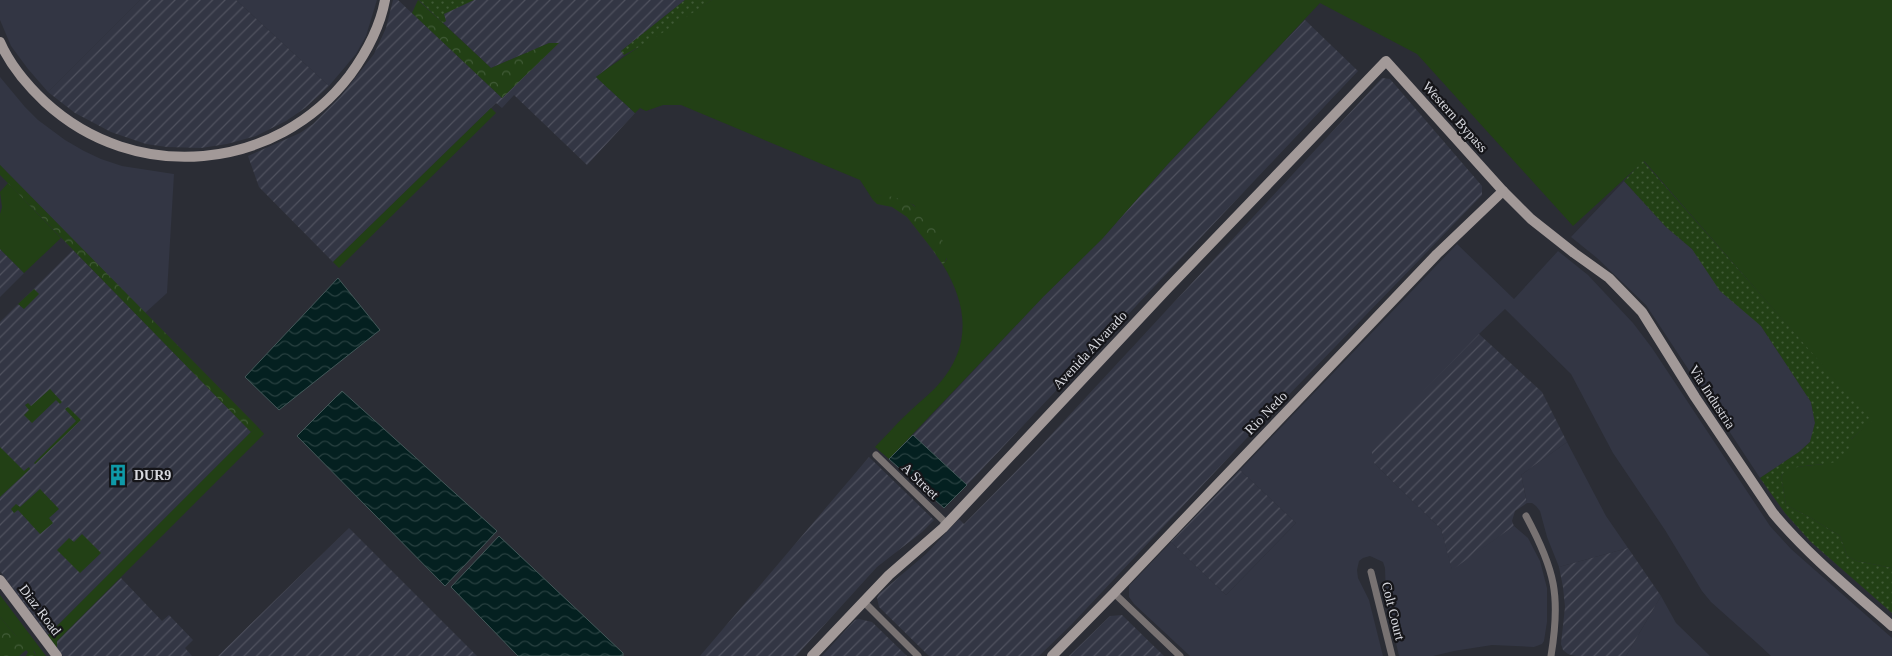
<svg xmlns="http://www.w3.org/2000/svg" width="1892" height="656" font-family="Georgia,serif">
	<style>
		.built { fill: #333644 }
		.industrial { fill: url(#industrial-furrows) }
		.grass { fill: #224015 }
		.forest { fill: url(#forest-crowns) }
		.garden { fill: url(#garden-dots) }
		.water { fill: url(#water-waves); stroke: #445859 }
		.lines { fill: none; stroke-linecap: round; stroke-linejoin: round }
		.street { stroke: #787272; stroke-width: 7 }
		.secondary { stroke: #a29998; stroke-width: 10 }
		.labels { text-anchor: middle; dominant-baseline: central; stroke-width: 4.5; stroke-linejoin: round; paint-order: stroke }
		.street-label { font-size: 14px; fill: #d8d9df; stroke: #151519 }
		.poi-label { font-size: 14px; font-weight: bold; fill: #d8d9df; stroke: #151519; text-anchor: start }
	</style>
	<defs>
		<pattern id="industrial-furrows" width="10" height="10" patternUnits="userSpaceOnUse" patternTransform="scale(1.25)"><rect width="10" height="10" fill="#333644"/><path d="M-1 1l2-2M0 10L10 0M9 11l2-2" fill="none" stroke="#50525f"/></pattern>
		<pattern id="forest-crowns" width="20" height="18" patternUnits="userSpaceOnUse" patternTransform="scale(1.25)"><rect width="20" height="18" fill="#224015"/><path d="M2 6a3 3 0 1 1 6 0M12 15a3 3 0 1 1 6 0" fill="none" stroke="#415b37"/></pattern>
		<pattern id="garden-dots" width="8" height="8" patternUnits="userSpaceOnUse" patternTransform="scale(1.25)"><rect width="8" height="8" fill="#224015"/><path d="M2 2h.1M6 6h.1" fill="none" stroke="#415b37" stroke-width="1.8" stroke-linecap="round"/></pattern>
		<pattern id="water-waves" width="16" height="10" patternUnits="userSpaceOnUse" patternTransform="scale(1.25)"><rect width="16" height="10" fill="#042020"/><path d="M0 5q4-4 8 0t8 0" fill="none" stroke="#284040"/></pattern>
	</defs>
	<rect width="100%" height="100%" fill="#2b2d35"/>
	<g class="built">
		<polygon points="0,0 140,0 48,92 28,69 11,46 0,20"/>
		<polygon points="236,0 377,0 366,36 356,54 329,86"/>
		<polygon points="0,77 25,107 38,120 65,140 84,151 101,159 122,166 174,174 167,293 145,313 0,165"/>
		<polygon points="1624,181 1666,227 1692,249 1761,326 1811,402 1815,423 1810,442 1799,452 1760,478 1646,305 1597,258 1571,237"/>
		<polygon points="1457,244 1514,299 1558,251 1588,275 1633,323 1652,348 1770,526 1791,549 1892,638 1892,656 1771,656 1757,643 1711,602 1702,591 1665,530 1613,453 1571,374 1505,309 1479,334 1373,462 1441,529 1452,569 1514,526 1528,538 1540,561 1547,588 1547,622 1544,641 1542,644 1534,647 1492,645 1454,651 1433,656 1399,656 1386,599 1385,568 1383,562 1370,556 1363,558 1359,561 1357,570 1358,578 1369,600 1383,656 1190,656 1134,604 1129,597 1129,586 1171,542 1226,595 1296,523 1240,470"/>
		<polygon points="1567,442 1606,516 1628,548 1559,567 1547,537 1540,511 1536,506 1532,503 1527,503 1521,475"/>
		<polygon points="1661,596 1676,623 1710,656 1626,656"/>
	</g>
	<g class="industrial">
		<polygon points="140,0 236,0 329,86 305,108 286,121 256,136 227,144 201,148 167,147 146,144 111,132 75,113 48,92"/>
		<polygon points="393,0 398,0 502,98 558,43 549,43 491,68 419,0 685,0 621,51 624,55 596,77 635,113 587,165 514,95 502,108 496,103 333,262 259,187 248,156 300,133 313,124 341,96 374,54 386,28"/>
		<polygon points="1305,20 1358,71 967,485 913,435 1043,297 1102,239 1167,165"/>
		<polygon points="1382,78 1390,79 1482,186 1482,195 1245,440 1071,625 1039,656 929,656 879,607 877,598 879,594 926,554 959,519 964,524 1037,450"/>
		<polygon points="0,249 24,273 0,297"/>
		<polygon points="73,250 251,432 48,635 0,571 0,322"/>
		<polygon points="1479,334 1542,392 1567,442 1521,475 1527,503 1515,511 1512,521 1514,526 1452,570 1441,529 1373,462 1371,445"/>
		<polygon points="869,457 934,520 922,532 877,567 796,656 700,656"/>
		<polygon points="1240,470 1296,523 1226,595 1171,542"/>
		<polygon points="349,528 477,656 218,656"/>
		<polygon points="1628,548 1661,596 1626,656 1576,656 1568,654 1563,650 1561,644 1565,607 1563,587 1559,567"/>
		<polygon points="121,578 162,621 169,615 193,640 185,648 192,656 63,656 57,648 57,641"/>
		<polygon points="1122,615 1164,656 1069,656 1110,616"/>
		<polygon points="859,619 872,622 907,656 822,656 855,620"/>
	</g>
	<g class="grass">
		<path d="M712,0h1180v568l-35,-7 -10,-5 -7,-20 -29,-18 -25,-13 -5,-29 5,-6 9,-3 29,-3 47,-43 -227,-260 -71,65 -156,-172 -97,-51 -153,162 -65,74 -59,58 -154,162 -14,-12c11,-11 21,-23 32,-33 10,-10 22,-19 31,-29 34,-38 30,-79 5,-120l4,-6 -33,-54 -15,-6 -22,-4 -4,5 -13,-20 -179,-75h-18l-17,6 -6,-3 -5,5 -39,-36c37,-28 77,-52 116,-77z"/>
		<polygon points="491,108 496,113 339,268 333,262"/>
		<polygon points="8,183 61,238 24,273 0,249 0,214 2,207 0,192"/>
		<polygon points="34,289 39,294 24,309 18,304"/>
		<polygon points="50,389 62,402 60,404 56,400 32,423 24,415 29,410 25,405 28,403 31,406"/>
		<polygon points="68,407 81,420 35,464 34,463 76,421 65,409"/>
		<polygon points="257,426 264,434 57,641 57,648 48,635"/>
		<polygon points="0,447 24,471 29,467 30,469 0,497"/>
		<polygon points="40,489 59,509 49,518 53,523 40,534 18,510 14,513 11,509 16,504 20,507"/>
		<polygon points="82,534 101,553 80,573 57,550 69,538 74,542"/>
		<polygon points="0,595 46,656 36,656 35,652 15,635 0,617"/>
	</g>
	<g class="forest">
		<polygon points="418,0 491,68 549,43 559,43 502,98 412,13"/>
		<polygon points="0,165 257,426 251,432 0,175"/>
		<path d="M877,195c13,1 27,3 37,11 10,7 30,33 33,44 1,7 -1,10 -4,15l-11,-16 -25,-32 -15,-10 -15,-3 -4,-4z"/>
		<polygon points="0,617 15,635 31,646 36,656 26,656 28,652 26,650 19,656 0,656"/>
	</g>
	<g class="garden">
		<polygon points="419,0 474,0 444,14 446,21 443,23"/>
		<polygon points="685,0 712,0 650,41 624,55 621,51"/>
		<path d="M1643,161l229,260 -21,18c1,39 -53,16 -70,37l5,29 25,13 29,18 7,20 10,5 35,7v45l-81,-71 -26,-29 -25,-35 39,-26 11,-10 5,-19 -4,-21 -50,-76 -41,-35 -28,-42 -26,-22 -42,-46z"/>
	</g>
	<g class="water">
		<polygon points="338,278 380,330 279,410 245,377"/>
		<polygon points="342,391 497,531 445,586 297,436"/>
		<polygon points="913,435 967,485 944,508 889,459"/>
		<polygon points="499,536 623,653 623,656 518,656 451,587"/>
	</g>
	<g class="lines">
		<g class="street">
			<polyline points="876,455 947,524"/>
			<path d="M1526,516c29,54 35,80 25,140"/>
			<polyline points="1371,572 1392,656"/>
			<polyline points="1114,593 1180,656"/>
			<polyline points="863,601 918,656"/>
		</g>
		<g class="secondary">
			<path d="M0,42c10,23 27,43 45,60 90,83 231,70 305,-27 16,-22 30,-48 35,-75"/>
			<polyline points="0,580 57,656"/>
			<path d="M812,656l77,-81 54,-47 225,-240 218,-227 117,130 28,28 43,34 35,25 33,34 53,85 78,116c35,42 78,77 119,113"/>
			<polyline points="1052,656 1114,593 1437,254 1503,191"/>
		</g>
	</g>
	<defs>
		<g id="building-bare" transform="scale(1.725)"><path d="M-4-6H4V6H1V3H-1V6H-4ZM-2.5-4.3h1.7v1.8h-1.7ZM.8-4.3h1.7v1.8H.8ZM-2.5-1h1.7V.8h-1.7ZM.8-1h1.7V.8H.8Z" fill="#0f9aa8" stroke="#151519" stroke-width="2.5" paint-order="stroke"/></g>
	</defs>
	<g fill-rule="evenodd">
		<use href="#building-bare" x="118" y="475"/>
	</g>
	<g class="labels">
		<g class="street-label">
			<text transform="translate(1455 117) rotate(48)">Western Bypass</text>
			<text transform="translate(1090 350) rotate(-47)">Avenida Alvarado</text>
			<text transform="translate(1712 397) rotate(57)">Via Industria</text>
			<text transform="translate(1266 413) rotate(-46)">Rio Nedo</text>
			<text transform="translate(920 481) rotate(44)">A Street</text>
			<text transform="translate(40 610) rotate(53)">Diaz Road</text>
			<text transform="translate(1393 611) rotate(76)">Colt Court</text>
		</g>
		<g class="poi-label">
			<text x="134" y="475">DUR9</text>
		</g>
	</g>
</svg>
